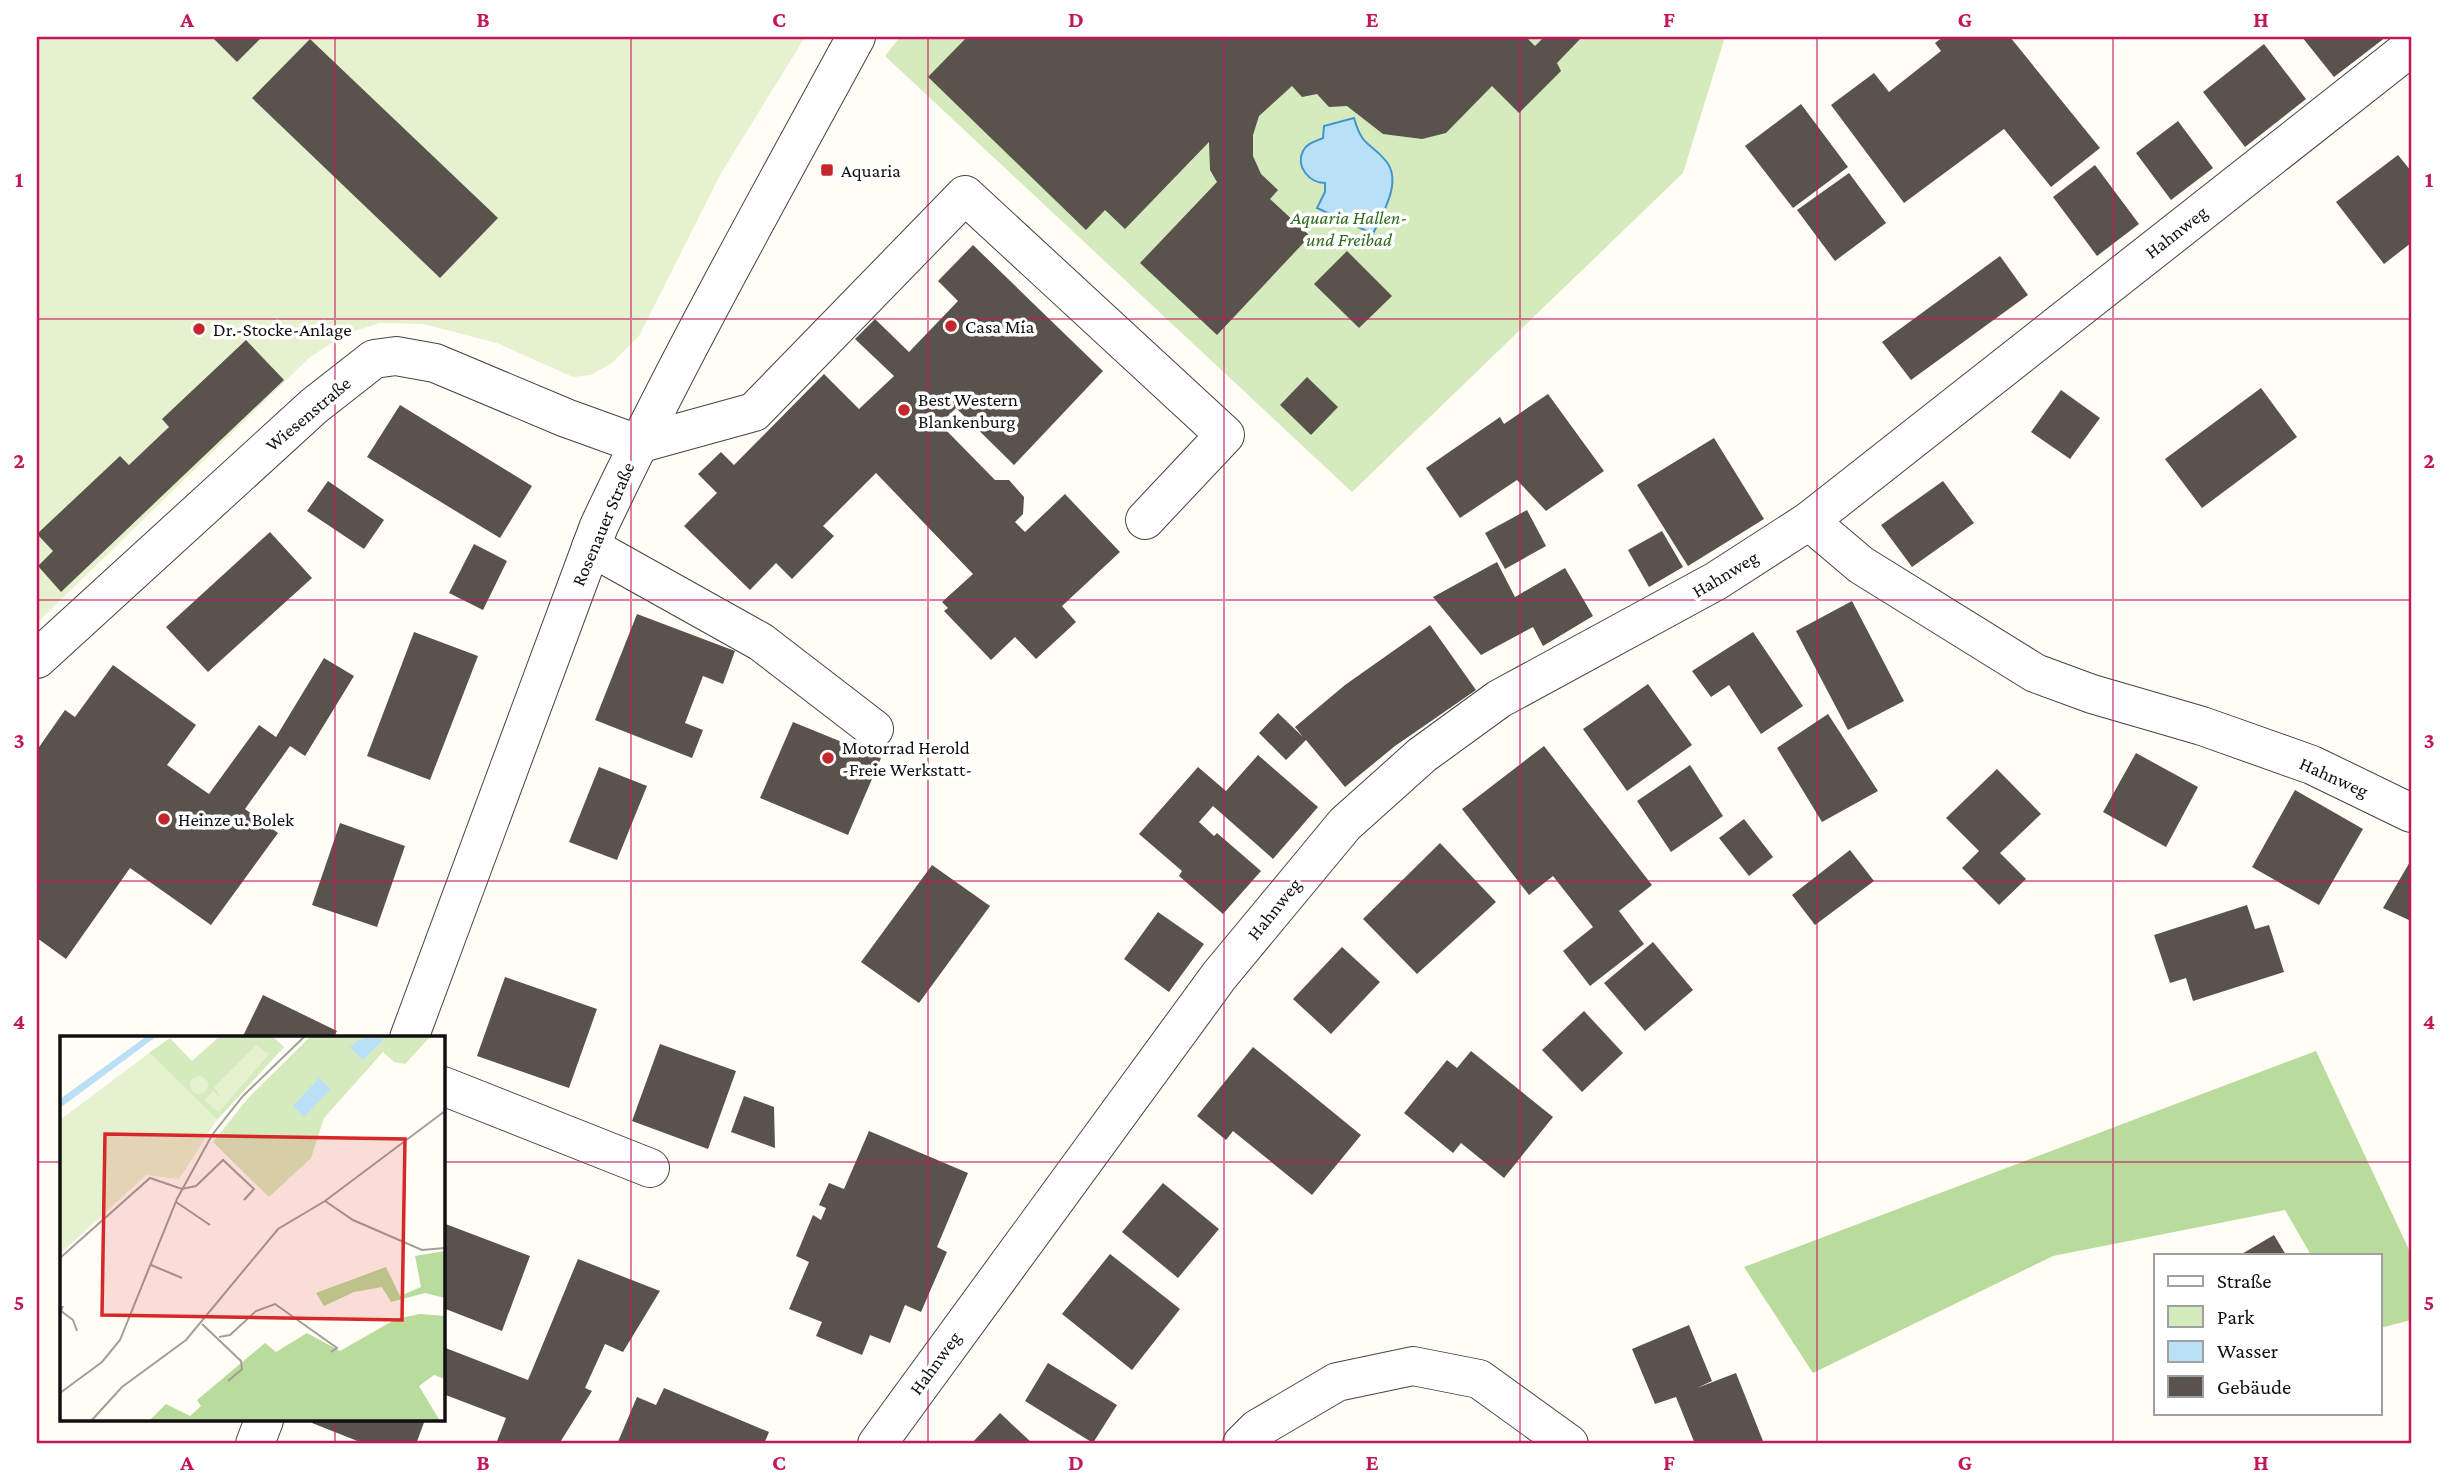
<svg xmlns="http://www.w3.org/2000/svg" width="2448" height="1481" font-family="'Crimson Pro',serif">
	<style>
		.green { fill: #d5ebbd }
		.forest { fill: #b9dc9c }
		.pitch { fill: #e6f2cf }
		.water { fill: #b9e0f7; stroke: #3f96cf; stroke-width: 2 }
		.building { fill: #5a524d }
		.lines { fill: none; stroke-linecap: round; stroke-linejoin: round }
		.minor-casing { stroke: #444; stroke-width: 40 }
		.minor { stroke: #fff; stroke-width: 38 }
		.grid { fill: none; stroke: #c2185b; stroke-width: 2; stroke-opacity: 0.55 }
		.poi-dot { fill: #c4262e; stroke: #fff; stroke-width: 2.5 }
		.labels { text-anchor: middle; dominant-baseline: central; stroke-width: 7; stroke-linejoin: round; paint-order: stroke }
		.poi-label { font-size: 19px; fill: #111; stroke: #fff; text-anchor: start }
		.park-label { font-size: 19px; font-style: italic; fill: #2f6b1f; stroke: #fff }
		.street-label { font-size: 19px; fill: #111; stroke: #fff }
		.inset-road { fill: none; stroke: #a09f9a; stroke-width: 2 }
		.view { fill: #d62828; fill-opacity: 0.15; stroke: #d62828; stroke-width: 3.5 }
		.inset-edge { fill: none; stroke: #111; stroke-width: 3.5 }
		.neatline { fill: none; stroke: #c2185b; stroke-width: 2.5 }
		.grid-label { font-size: 23px; text-anchor: middle; font-weight: bold; fill: #c2185b }
	</style>
	<rect width="100%" height="100%" fill="#fffdf5"/>
	<polygon class="green" points="900,37 1725,37 1683,173 1352,492 885,56"/>
	<polygon class="forest" points="2316,1051 2411,1254 2411,1320 2380,1328 2380,1255 2311,1255 2285,1210 2053,1256 1813,1373 1744,1267"/>
	<polygon class="pitch" points="37,37 805,37 720,175 639,336 612,363 591,375 573,377 497,343 423,324 380,323 345,334 309,358 37,623"/>
	<path class="water" d="M1354,118c9,31 16,23 32,43 17,21 -4,53 -13,73l-56,-26 8,-16v-9c-15,0 -30,-16 -22,-32 4,-8 13,-10 20,-13l1,-12z"/>
	<g class="building">
		<polygon points="212,37 262,37 237,62"/>
		<polygon points="967,37 1526,37 1535,46 1544,37 1582,37 1557,63 1561,71 1519,113 1492,86 1446,133 1422,139 1383,134 1347,106 1329,107 1317,94 1302,97 1292,86 1259,116 1253,135 1253,156 1261,174 1278,190 1270,199 1310,236 1217,335 1140,263 1217,182 1210,170 1209,142 1125,229 1105,210 1086,230 928,77"/>
		<polygon points="1943,37 2010,37 2100,148 2051,187 2004,129 1904,203 1831,105 1874,73 1889,92 1941,51 1935,43"/>
		<polygon points="2302,37 2386,37 2334,77"/>
		<polygon points="310,39 498,218 440,278 252,98"/>
		<polygon points="2264,44 2306,99 2245,147 2203,92"/>
		<polygon points="1801,104 1848,167 1793,208 1745,146"/>
		<polygon points="2178,121 2213,168 2171,200 2136,153"/>
		<polygon points="2398,155 2411,171 2411,243 2384,264 2336,202"/>
		<polygon points="2095,165 2139,224 2097,256 2053,197"/>
		<polygon points="1849,173 1886,223 1835,261 1797,210"/>
		<polygon points="973,245 1103,371 1014,465 956,408 940,424 995,480 1009,480 1024,497 1023,514 1015,522 1025,532 1065,494 1120,552 1062,606 1076,622 1036,659 1015,637 991,660 944,611 948,608 942,602 973,574 876,473 823,526 834,536 792,579 776,563 750,590 684,526 717,493 698,474 721,452 734,465 824,374 859,409 894,376 855,339 875,319 909,352 958,301 938,281"/>
		<polygon points="1347,251 1392,296 1359,328 1314,284"/>
		<polygon points="2000,256 2028,295 1911,380 1882,342"/>
		<polygon points="246,340 284,380 61,592 38,566 53,551 37,534 120,456 129,465 169,427 162,419"/>
		<polygon points="1307,377 1338,407 1311,435 1280,405"/>
		<polygon points="2261,388 2297,437 2202,508 2165,459"/>
		<polygon points="2061,390 2100,418 2070,459 2031,432"/>
		<polygon points="1548,394 1604,471 1546,511 1517,480 1460,518 1426,468 1500,417 1504,424"/>
		<polygon points="400,405 532,486 500,538 367,457"/>
		<polygon points="1714,438 1764,519 1688,566 1637,485"/>
		<polygon points="328,481 384,520 364,549 307,511"/>
		<polygon points="1943,481 1974,523 1912,567 1881,525"/>
		<polygon points="1527,510 1546,546 1505,569 1485,533"/>
		<polygon points="1662,531 1683,567 1649,587 1628,550"/>
		<polygon points="270,532 312,578 208,672 166,627"/>
		<polygon points="474,544 507,561 483,610 449,593"/>
		<polygon points="1497,562 1515,597 1565,568 1593,616 1543,646 1533,627 1481,655 1433,597"/>
		<polygon points="1852,601 1904,701 1848,730 1796,631"/>
		<polygon points="637,614 735,651 723,684 703,676 685,723 703,730 692,758 595,720"/>
		<polygon points="1430,625 1476,690 1395,746 1345,787 1306,740 1286,760 1259,733 1278,713 1303,737 1295,727 1345,685"/>
		<polygon points="414,632 478,656 430,780 367,756"/>
		<polygon points="1753,632 1803,706 1761,734 1729,685 1711,697 1692,671"/>
		<polygon points="324,658 354,676 305,756 290,746 245,809 278,833 211,925 130,868 66,959 37,938 37,750 65,710 75,717 113,665 196,725 167,765 209,794 259,725 276,737"/>
		<polygon points="1648,684 1692,745 1627,791 1583,729"/>
		<polygon points="1828,714 1878,791 1822,822 1777,748"/>
		<polygon points="793,722 881,758 848,835 760,798"/>
		<polygon points="1544,746 1652,885 1619,911 1644,944 1590,986 1563,951 1593,927 1553,876 1529,895 1462,809"/>
		<polygon points="2136,753 2198,787 2166,847 2103,812"/>
		<polygon points="1258,755 1318,807 1273,859 1213,806 1199,822 1214,836 1217,833 1261,871 1223,914 1179,876 1182,871 1139,834 1198,767 1226,791"/>
		<polygon points="1690,765 1723,816 1671,852 1637,801"/>
		<polygon points="599,767 647,786 617,860 569,842"/>
		<polygon points="1997,769 2041,814 2000,853 2026,879 1999,905 1962,868 1979,851 1946,818"/>
		<polygon points="2295,790 2363,829 2319,905 2252,867"/>
		<polygon points="1744,819 1773,857 1749,876 1719,838"/>
		<polygon points="340,823 405,846 377,927 312,905"/>
		<polygon points="1440,843 1496,902 1417,974 1363,919"/>
		<polygon points="1850,850 1874,881 1815,925 1792,895"/>
		<polygon points="2411,860 2411,921 2383,908"/>
		<polygon points="932,865 990,906 919,1003 861,962"/>
		<polygon points="2247,905 2255,929 2269,925 2284,972 2193,1001 2186,978 2170,983 2154,935"/>
		<polygon points="1158,912 1204,944 1169,992 1124,959"/>
		<polygon points="1653,942 1693,990 1645,1031 1604,983"/>
		<polygon points="1342,947 1380,982 1331,1034 1293,999"/>
		<polygon points="505,977 597,1009 569,1088 477,1056"/>
		<polygon points="263,995 337,1031 333,1038 242,1038"/>
		<polygon points="1584,1011 1623,1053 1582,1092 1542,1050"/>
		<polygon points="660,1044 736,1071 708,1149 632,1121"/>
		<polygon points="1253,1047 1361,1135 1312,1195 1233,1131 1226,1140 1197,1116"/>
		<polygon points="1471,1051 1553,1117 1504,1178 1461,1143 1453,1153 1404,1113 1447,1060 1457,1068"/>
		<polygon points="744,1096 774,1107 775,1148 731,1132"/>
		<polygon points="869,1131 968,1173 937,1247 947,1252 921,1312 905,1305 890,1343 870,1335 862,1355 816,1336 822,1322 789,1309 809,1262 796,1256 813,1215 821,1220 826,1208 819,1205 829,1183 844,1189"/>
		<polygon points="1163,1183 1219,1229 1178,1278 1122,1232"/>
		<polygon points="443,1223 530,1256 502,1331 443,1308"/>
		<polygon points="2274,1235 2286,1255 2240,1255"/>
		<polygon points="1110,1254 1180,1309 1132,1370 1062,1314"/>
		<polygon points="578,1259 660,1291 623,1352 605,1344 585,1388 592,1391 559,1444 506,1444 497,1441 506,1418 443,1394 443,1347 528,1380"/>
		<polygon points="1689,1325 1712,1381 1697,1388 1736,1373 1763,1441 1755,1444 1695,1444 1676,1397 1655,1404 1632,1349"/>
		<polygon points="1048,1363 1117,1405 1093,1443 1025,1401"/>
		<polygon points="664,1388 769,1432 764,1444 617,1444 637,1397 656,1405"/>
		<polygon points="1000,1413 1033,1444 971,1444"/>
		<polygon points="313,1420 425,1420 416,1444 365,1444 312,1423"/>
	</g>
	<g class="lines">
		<g class="minor-casing">
			<g id="minor">
				<polyline points="1809,521 1861,565 2035,673 2092,694 2202,726 2312,765 2411,813"/>
				<polyline points="591,547 761,642 874,729"/>
				<polyline points="37,659 314,406 374,359 396,356 435,363 566,418 638,444 754,412 965,195 1225,435 1145,520"/>
				<path d="M409,1038l190,-512c79,-167 169,-327 257,-489"/>
				<polyline points="443,1086 650,1168"/>
				<polyline points="255,1444 264,1420"/>
				<polyline points="877,1444 1219,976 1345,824 1422,755 1499,699 1716,581 1809,521 2411,47"/>
				<polyline points="1242,1444 1257,1429 1337,1382 1413,1366 1479,1379 1569,1444"/>
			</g>
		</g>
		<use href="#minor" class="minor"/>
	</g>
	<path class="grid" d="M335,37v1001M631,37v1407M928,37v1407M1224,37v1407M1520,37v1407M1817,37v1407M2113,37v1407M37,319h2374M37,600h2374M37,881h2374M37,1162h24M443,1162h1968M335,1420v24"/>
	<g class="poi-dot">
		<rect x="820" y="163" width="14" height="14" rx="3.5"/>
		<circle cx="951" cy="326" r="7"/>
		<circle cx="199" cy="329" r="7"/>
		<circle cx="904" cy="410" r="7"/>
		<circle cx="828" cy="758" r="7"/>
		<circle cx="164" cy="819" r="7"/>
	</g>
	<g class="labels">
		<g class="poi-label">
			<text x="841" y="170">Aquaria</text>
			<text x="965" y="326">Casa Mia</text>
			<text x="213" y="329">Dr.-Stocke-Anlage</text>
			<text x="918" y="399">Best Western<tspan x="918" dy="22">Blankenburg</tspan></text>
			<text x="842" y="747">Motorrad Herold<tspan x="842" dy="22">-Freie Werkstatt-</tspan></text>
			<text x="178" y="819">Heinze u. Bolek</text>
		</g>
		<g class="park-label">
			<text x="1349" y="217">Aquaria Hallen-<tspan x="1349" dy="22">und Freibad</tspan></text>
		</g>
		<g class="street-label">
			<text transform="translate(2176 232) rotate(-38)">Hahnweg</text>
			<text transform="translate(308 414) rotate(-40)">Wiesenstraße</text>
			<text transform="translate(603 524) rotate(-67)">Rosenauer Straße</text>
			<text transform="translate(1725 574) rotate(-31)">Hahnweg</text>
			<text transform="translate(2334 777) rotate(24)">Hahnweg</text>
			<text transform="translate(1274 909) rotate(-51)">Hahnweg</text>
			<text transform="translate(935 1363) rotate(-54)">Hahnweg</text>
		</g>
	</g>
	<g transform="translate(60 1036)">
		<rect width="385" height="385" fill="#fffdf5"/>
		<path d="M160,0h52l12,11 -67,73 -68,-67 21,-15 22,23zM251,0h120l-26,28 -11,-2 -11,-10 -59,66 -13,40 -42,39 -56,-55 35,-44z" fill="#d5ebbd"/>
		<path d="M385,215v47l-20,-5 -34,9 -9,-15 -28,5 -30,14 -8,-13 70,-26 14,29 21,-9 -6,-31zM360,278l25,2v63l-11,-4 -15,11 21,35h-291l17,-17 24,12 11,-10 -4,-6 68,-57 11,9 31,-19 33,18 56,-32z" fill="#b9dc9c"/>
		<path d="M196,9l13,9 -50,58 -6,-4 -9,-8 9,-9 9,8 -8,-12zM89,17l68,67 -38,59 -33,-4 -86,79v-134zM130 49a9 9 0 1 1 18 0a9 9 0 1 1-18 0Z" fill="#e6f2cf"/>
		<path d="M87,0h10l-97,72v-9zM301,0l23,3 -21,21 -13,-13 8,-7 6,1zM259,42l12,11 -27,28 -11,-11z" fill="#b9e0f7"/>
		<path class="inset-road" d="M265,165l28,19 69,30 23,-2M116,166l34,23M0,222l90,-80 32,11 14,-3 27,-26 31,29 -10,11M91,229l31,13M3,270l-2,5 12,9 4,11M142,288l39,37 1,8 -14,12M159,301l11,-2 26,-24 19,-7 62,44 -6,4M0,357l42,-31 18,-22 57,-141 35,-64 31,-39 62,-60M31,385l31,-34 64,-47 92,-111 47,-28 120,-90"/>
		<path class="view" d="M45,98l300,5 -3,181 -300,-5z"/>
		<rect width="385" height="385" class="inset-edge"/>
	</g>
	<rect width="2448" height="1481" fill="none" stroke="#ffffff" stroke-width="77"/>
	<rect x="2154" y="1254" width="228" height="161" fill="#ffffff" stroke="#a0a0a0" stroke-width="2"/>
	<rect x="2168" y="1276" width="35" height="10" fill="#ffffff" stroke="#a0a0a0" stroke-width="2"/>
	<text x="2217" y="1288" font-size="21" fill="#111111">Straße</text>
	<rect x="2168" y="1306" width="35" height="21" fill="#d5ebbd" stroke="#a0a0a0" stroke-width="2"/>
	<text x="2217" y="1324" font-size="21" fill="#111111">Park</text>
	<rect x="2168" y="1341" width="35" height="21" fill="#b9e0f7" stroke="#a0a0a0" stroke-width="2"/>
	<text x="2217" y="1358" font-size="21" fill="#111111">Wasser</text>
	<rect x="2168" y="1376" width="35" height="21" fill="#5a524d" stroke="#a0a0a0" stroke-width="2"/>
	<text x="2217" y="1394" font-size="21" fill="#111111">Gebäude</text>
	<rect x="38" y="38" width="2372" height="1404" class="neatline"/>
	<g class="grid-label">
		<text x="187" y="27">A</text>
		<text x="483" y="27">B</text>
		<text x="779" y="27">C</text>
		<text x="1076" y="27">D</text>
		<text x="1372" y="27">E</text>
		<text x="1669" y="27">F</text>
		<text x="1965" y="27">G</text>
		<text x="2261" y="27">H</text>
		<text x="19" y="187">1</text>
		<text x="2429" y="187">1</text>
		<text x="19" y="468">2</text>
		<text x="2429" y="468">2</text>
		<text x="19" y="748">3</text>
		<text x="2429" y="748">3</text>
		<text x="19" y="1029">4</text>
		<text x="2429" y="1029">4</text>
		<text x="19" y="1310">5</text>
		<text x="2429" y="1310">5</text>
		<text x="187" y="1470">A</text>
		<text x="483" y="1470">B</text>
		<text x="779" y="1470">C</text>
		<text x="1076" y="1470">D</text>
		<text x="1372" y="1470">E</text>
		<text x="1669" y="1470">F</text>
		<text x="1965" y="1470">G</text>
		<text x="2261" y="1470">H</text>
	</g>
</svg>
